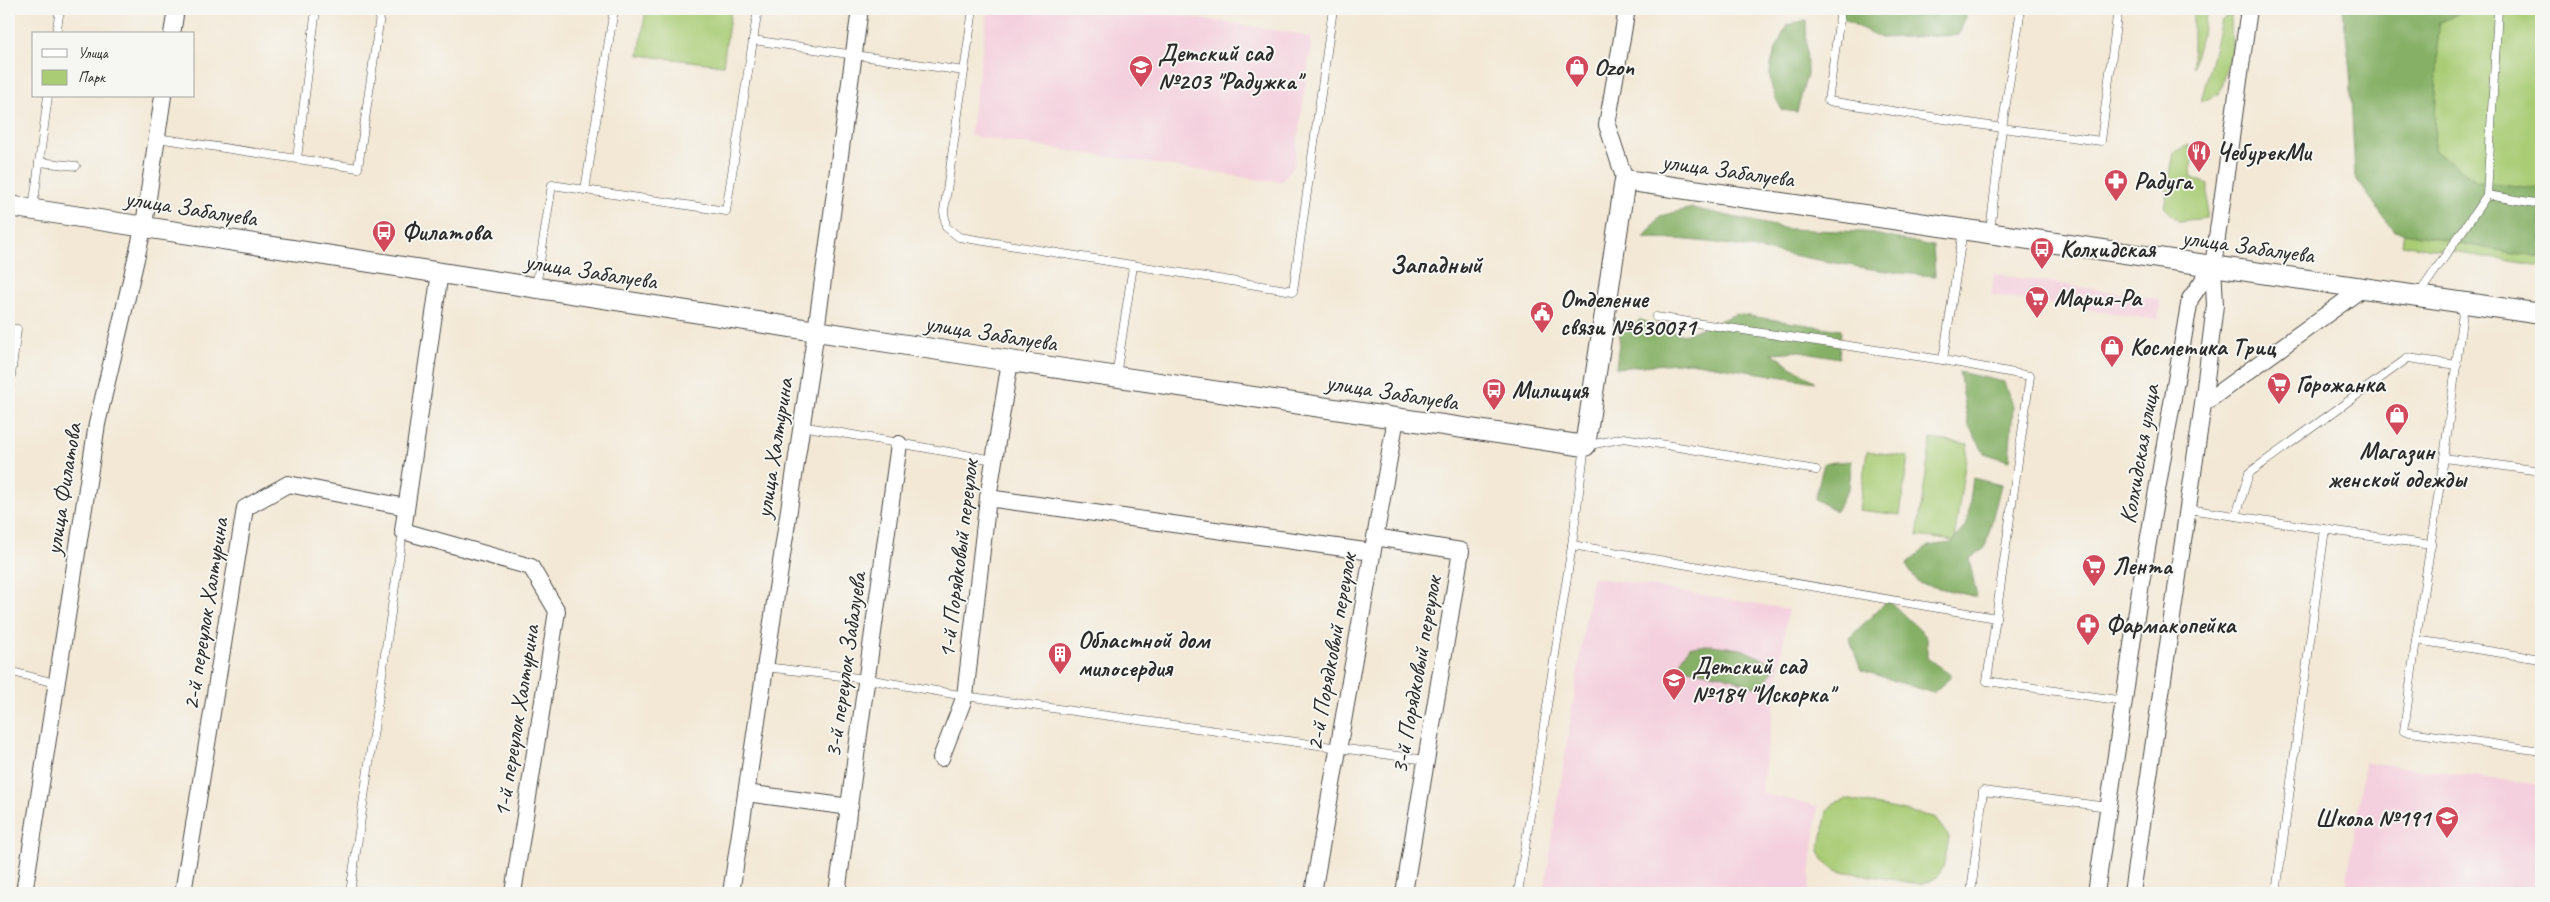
<svg xmlns="http://www.w3.org/2000/svg" width="2550" height="902" font-family="Caveat,sans-serif">
	<style>
		.built { fill: #f4cfdd }
		.green { fill: #a9cc75; stroke: #6a7c50 }
		.forest { fill: #86b066; stroke: #586e48 }
		.lines { fill: none; stroke-linecap: round; stroke-linejoin: round }
		.service-casing { stroke: #494744; stroke-width: 9 }
		.minor-casing { stroke: #494744; stroke-width: 18 }
		.tertiary-casing { stroke: #494744; stroke-width: 22 }
		.service { stroke: #fff; stroke-width: 8 }
		.minor { stroke: #fff; stroke-width: 16 }
		.tertiary { stroke: #fff; stroke-width: 20 }
		.labels { text-anchor: middle; dominant-baseline: central; stroke-width: 4; stroke-linejoin: round; paint-order: stroke }
		.poi-label { font-size: 24px; font-weight: bold; fill: #2b2b2b; stroke: #f6f6f2; text-anchor: start }
		.street-label { font-size: 24px; fill: #2b2b2b; stroke: #f6f6f2 }
		.neighbourhood-label { font-size: 25px; font-weight: bold; fill: #2b2b2b; stroke: #f6f6f2 }
	</style>
	<rect width="100%" height="100%" fill="#f6f6f2"/>
	<filter id="ink" filterUnits="userSpaceOnUse"><feTurbulence type="fractalNoise" baseFrequency=".02" numOctaves="2"/><feDisplacementMap in="SourceGraphic" scale="10" xChannelSelector="R" yChannelSelector="G"/><feConvolveMatrix kernelMatrix="1 2 1 2 8 2 1 2 1" color-interpolation-filters="sRGB"/></filter>
	<filter id="wash" filterUnits="userSpaceOnUse"><feTurbulence type="fractalNoise" baseFrequency=".0096" numOctaves="4" result="noise"/><feDisplacementMap in="SourceGraphic" scale="20" xChannelSelector="R" yChannelSelector="G"/><feGaussianBlur stdDeviation="1.12" result="paint"/><feColorMatrix in="noise" values="0 0 0 0 0 0 0 0 0 0 0 0 0 0 0 0 0 1.4 0 .05"/><feComposite in="paint" operator="in"/></filter>
	<g filter="url(#wash)">
		<rect width="100%" height="100%" fill="#f3e8d5"/>
		<g class="built">
			<polygon points="988,9 1138,9 1299,34 1312,39 1294,165 1282,181 1268,181 970,136"/>
			<polygon points="1994,274 2161,299 2158,320 1991,295"/>
			<polygon points="1592,577 1788,609 1761,793 1818,806 1808,893 1544,893"/>
			<polygon points="2365,762 2541,785 2541,893 2345,893"/>
		</g>
		<g class="green">
			<polygon points="646,9 731,9 723,65 639,55"/>
			<polygon points="2193,9 2208,9 2193,67"/>
			<polygon points="2440,9 2541,9 2541,266 2402,244"/>
			<polygon points="2231,14 2232,47 2219,94 2201,102 2221,21"/>
			<polygon points="2189,145 2193,158 2190,177 2208,184 2207,218 2178,221 2164,207 2174,152"/>
			<polygon points="1931,439 1968,444 1954,541 1917,536"/>
			<polygon points="1867,451 1908,457 1900,515 1859,510"/>
			<path d="M1846,799l88,18 15,20c-5,24 -2,43 -30,47l-84,-14 -11,-9 -5,-10 8,-40 7,-8z"/>
		</g>
		<g class="forest">
			<polygon points="1839,9 1968,9 1959,35 1881,38 1841,18"/>
			<polygon points="2343,9 2467,9 2439,23 2434,150 2477,181 2541,189 2541,258 2394,231 2355,177 2350,71"/>
			<path d="M1806,20l1,54 -10,38 -15,-2c-21,-36 -11,-50 5,-85z"/>
			<path d="M1692,208l96,21 76,3 69,14 2,30c-97,-6 -193,-38 -291,-38l16,-22z"/>
			<polygon points="1736,314 1841,330 1839,358 1800,351 1772,353 1815,382 1690,362 1616,368 1620,334 1641,320 1684,335"/>
			<polygon points="1959,372 2004,382 2013,407 2009,461 1984,453 1969,426"/>
			<polygon points="1852,461 1849,488 1836,511 1815,499 1824,463"/>
			<polygon points="1973,478 2001,485 1985,548 1969,559 1977,597 1918,583 1906,565 1928,546 1951,543 1967,524"/>
			<polygon points="1888,600 1927,637 1927,658 1952,676 1933,693 1861,670 1849,638"/>
			<polygon points="1712,645 1741,649 1777,665 1760,689 1722,675 1677,667 1690,647"/>
		</g>
	</g>
	<g filter="url(#ink)">
		<g class="lines">
			<g class="service-casing">
				<g id="service">
					<polyline points="973,9 944,211 946,227 959,237 1293,291 1333,9"/>
					<polyline points="1841,9 1828,101 2002,128 2101,141 2118,9"/>
					<polyline points="56,34 60,9"/>
					<polyline points="753,40 964,71"/>
					<polyline points="157,138 358,168 381,9"/>
					<polyline points="297,158 316,9"/>
					<polyline points="39,162 76,166"/>
					<polyline points="585,190 614,9"/>
					<polyline points="2487,195 2498,9"/>
					<polyline points="33,209 48,96"/>
					<polyline points="1963,230 1943,360 2030,376 1987,681 2124,701"/>
					<polyline points="1990,232 2002,128 2021,9"/>
					<polyline points="536,287 552,185 726,211 758,9"/>
					<polyline points="2419,294 2487,195 2541,204"/>
					<polyline points="2464,304 2444,458 2541,471"/>
					<polyline points="1656,317 1943,360"/>
					<polyline points="9,328 17,329 9,391"/>
					<polyline points="1116,376 1133,266"/>
					<polyline points="802,426 994,460"/>
					<polyline points="2444,458 2416,640 2541,659"/>
					<polyline points="1816,470 1624,438 1585,446 1572,545 1996,618"/>
					<polyline points="2188,509 2431,545"/>
					<polyline points="2236,516 2249,473 2408,358 2457,365"/>
					<polyline points="2416,640 2404,731 2541,751"/>
					<polyline points="765,667 867,679 965,696 1426,760"/>
					<polyline points="9,671 55,683"/>
					<polyline points="350,893 403,531"/>
					<polyline points="1518,893 1572,545"/>
					<polyline points="1971,893 1983,791 2108,807"/>
					<polyline points="2276,893 2325,529"/>
				</g>
			</g>
			<g class="minor-casing">
				<g id="minor">
					<polyline points="172,34 176,9"/>
					<polyline points="1625,180 1607,125 1627,9"/>
					<polyline points="440,272 403,531 531,567 557,611 513,893"/>
					<polyline points="2203,404 2363,288"/>
					<polyline points="988,498 1372,552"/>
					<polyline points="1375,537 1461,551 1404,893"/>
					<polyline points="941,758 965,696 988,498 1010,361"/>
					<polyline points="746,793 850,807"/>
					<polyline points="24,893 97,424 144,225 163,96"/>
					<polyline points="183,893 245,508 288,484 406,507"/>
					<polyline points="731,893 816,331 860,9"/>
					<polyline points="837,893 899,444"/>
					<polyline points="1313,893 1396,418"/>
					<polyline points="2096,893 2141,583 2190,299 2213,266"/>
					<polyline points="2132,893 2203,404 2215,305 2213,266 2249,9"/>
				</g>
			</g>
			<g class="tertiary-casing">
				<polyline id="tertiary" points="9,206 1010,361 1585,446 1625,180 2541,314"/>
			</g>
			<use href="#service" class="service"/>
			<use href="#minor" class="minor"/>
			<use href="#tertiary" class="tertiary"/>
		</g>
	</g>
	<defs>
		<g id="school-pin" transform="scale(1.25)"><path d="M0 17L-7.5 6A9.5 9.5 0 1 1 7.5 6Z" fill="#d1495b" stroke="#f6f6f2"/><path d="M0-5L7-2L0 1L-7-2ZM-4 1L0 2.5L4 1V4Q0 6-4 4Z" fill="#fff"/></g>
		<g id="shop-pin" transform="scale(1.25)"><path d="M0 17L-7.5 6A9.5 9.5 0 1 1 7.5 6Z" fill="#d1495b" stroke="#f6f6f2"/><path d="M-5-2.5h2.3a2.7 3.5 0 0 1 5.4 0H5L5.5 6h-11ZM-1.5-2.5h3a1.5 2.3 0 0 0-3 0Z" fill="#fff"/></g>
		<g id="restaurant-pin" transform="scale(1.25)"><path d="M0 17L-7.5 6A9.5 9.5 0 1 1 7.5 6Z" fill="#d1495b" stroke="#f6f6f2"/><path d="M-5-6h1v4h1v-4h1v4h1v-4h1v5L-1.5 .5V6h-2V.5L-5-1ZM5-6V6H3V1.5H1.5Q1.5-4 5-6Z" fill="#fff"/></g>
		<g id="pharmacy-pin" transform="scale(1.25)"><path d="M0 17L-7.5 6A9.5 9.5 0 1 1 7.5 6Z" fill="#d1495b" stroke="#f6f6f2"/><path d="M-2-6h4v4h4v4h-4v4h-4v-4h-4v-4h4Z" fill="#fff"/></g>
		<g id="bus-pin" transform="scale(1.25)"><path d="M0 17L-7.5 6A9.5 9.5 0 1 1 7.5 6Z" fill="#d1495b" stroke="#f6f6f2"/><path d="M-5-6H5V4H4V6H2V4H-2V6H-4V4H-5ZM-3.5-4V0h7V-4ZM-3.5 1.2v1.5H-2V1.2ZM2 1.2v1.5H3.5V1.2Z" fill="#fff"/></g>
		<g id="supermarket-pin" transform="scale(1.25)"><path d="M0 17L-7.5 6A9.5 9.5 0 1 1 7.5 6Z" fill="#d1495b" stroke="#f6f6f2"/><path d="M-6-5.5h2.5l.6 2H6L4.5 2H-2.5L-4.4-4H-6ZM-1.5 3.2a1.3 1.3 0 1 0 .1 0ZM3 3.2a1.3 1.3 0 1 0 .1 0Z" fill="#fff"/></g>
		<g id="civic-pin" transform="scale(1.25)"><path d="M0 17L-7.5 6A9.5 9.5 0 1 1 7.5 6Z" fill="#d1495b" stroke="#f6f6f2"/><path d="M-.6-6.5H3V-4.5H.6V-3L4-1V1h2V6H-6V1h2V-1L-.6-3ZM-1.2 2.5V6h2.4V2.5Z" fill="#fff"/></g>
		<g id="building-pin" transform="scale(1.25)"><path d="M0 17L-7.5 6A9.5 9.5 0 1 1 7.5 6Z" fill="#d1495b" stroke="#f6f6f2"/><path d="M-4-6H4V6H1V3H-1V6H-4ZM-2.5-4.3h1.7v1.8h-1.7ZM.8-4.3h1.7v1.8H.8ZM-2.5-1h1.7V.8h-1.7ZM.8-1h1.7V.8H.8Z" fill="#fff"/></g>
	</defs>
	<g fill-rule="evenodd">
		<use href="#school-pin" x="1141" y="67"/>
		<use href="#shop-pin" x="1577" y="67"/>
		<use href="#restaurant-pin" x="2199" y="152"/>
		<use href="#pharmacy-pin" x="2116" y="181"/>
		<use href="#bus-pin" x="384" y="232"/>
		<use href="#bus-pin" x="2042" y="249"/>
		<use href="#supermarket-pin" x="2037" y="298"/>
		<use href="#civic-pin" x="1542" y="313"/>
		<use href="#shop-pin" x="2112" y="347"/>
		<use href="#supermarket-pin" x="2279" y="384"/>
		<use href="#bus-pin" x="1494" y="390"/>
		<use href="#shop-pin" x="2397" y="415"/>
		<use href="#supermarket-pin" x="2094" y="566"/>
		<use href="#pharmacy-pin" x="2088" y="625"/>
		<use href="#building-pin" x="1060" y="654"/>
		<use href="#school-pin" x="1674" y="680"/>
		<use href="#school-pin" x="2447" y="818"/>
	</g>
	<g class="labels">
		<g class="poi-label">
			<text x="1158" y="53">Детский сад<tspan x="1158" dy="28">№203 "Радужка"</tspan></text>
			<text x="1594" y="67">Ozon</text>
			<text x="2216" y="152">ЧебурекМи</text>
			<text x="2134" y="181">Радуга</text>
			<text x="402" y="232">Филатова</text>
			<text x="2060" y="249">Колхидская</text>
			<text x="2054" y="298">Мария-Ра</text>
			<text x="1560" y="299">Отделение<tspan x="1560" dy="28">связи №630071</tspan></text>
			<text x="2130" y="347">Косметика Триц</text>
			<text x="2296" y="384">Горожанка</text>
			<text x="1512" y="390">Милиция</text>
			<text x="2397" y="451" text-anchor="middle">Магазин<tspan x="2397" dy="28">женской одежды</tspan></text>
			<text x="2112" y="566">Лента</text>
			<text x="2106" y="625">Фармакопейка</text>
			<text x="1078" y="640">Областной дом<tspan x="1078" dy="28">милосердия</tspan></text>
			<text x="1692" y="666">Детский сад<tspan x="1692" dy="28">№184 "Искорка"</tspan></text>
			<text x="2430" y="818" text-anchor="end">Школа №191</text>
		</g>
		<g class="street-label">
			<text transform="translate(1728 170) rotate(8)">улица Забалуева</text>
			<text transform="translate(191 208) rotate(9)">улица Забалуева</text>
			<text transform="translate(2248 246) rotate(8)">улица Забалуева</text>
			<text transform="translate(591 271) rotate(9)">улица Забалуева</text>
			<text transform="translate(991 333) rotate(9)">улица Забалуева</text>
			<text transform="translate(1392 392) rotate(9)">улица Забалуева</text>
			<text transform="translate(774 448) rotate(-81)">улица Халтурина</text>
			<text transform="translate(2139 454) rotate(-80)">Колхидская улица</text>
			<text transform="translate(63 489) rotate(-81)">улица Филатова</text>
			<text transform="translate(958 559) rotate(-83)">1-й Порядковый переулок</text>
			<text transform="translate(205 614) rotate(-81)">2-й переулок Халтурина</text>
			<text transform="translate(1331 652) rotate(-80)">2-й Порядковый переулок</text>
			<text transform="translate(845 665) rotate(-82)">3-й переулок Забалуева</text>
			<text transform="translate(1416 675) rotate(-80)">3-й Порядковый переулок</text>
			<text transform="translate(516 721) rotate(-81)">1-й переулок Халтурина</text>
		</g>
		<g class="neighbourhood-label">
			<text x="1436" y="265">Западный</text>
		</g>
	</g>
	<rect width="2550" height="902" fill="none" stroke="#f6f6f2" stroke-width="30"/>
	<rect x="32" y="32" width="162" height="65" fill="#f6f6f2" stroke="#a5a5a2"/>
	<rect x="42" y="49" width="25" height="8" fill="#ffffff" stroke="#a5a5a2"/>
	<text x="78" y="58" font-size="15" fill="#2b2b2b">Улица</text>
	<rect x="42" y="70" width="25" height="15" fill="#a9cc75" stroke="#a5a5a2"/>
	<text x="78" y="82" font-size="15" fill="#2b2b2b">Парк</text>
</svg>
